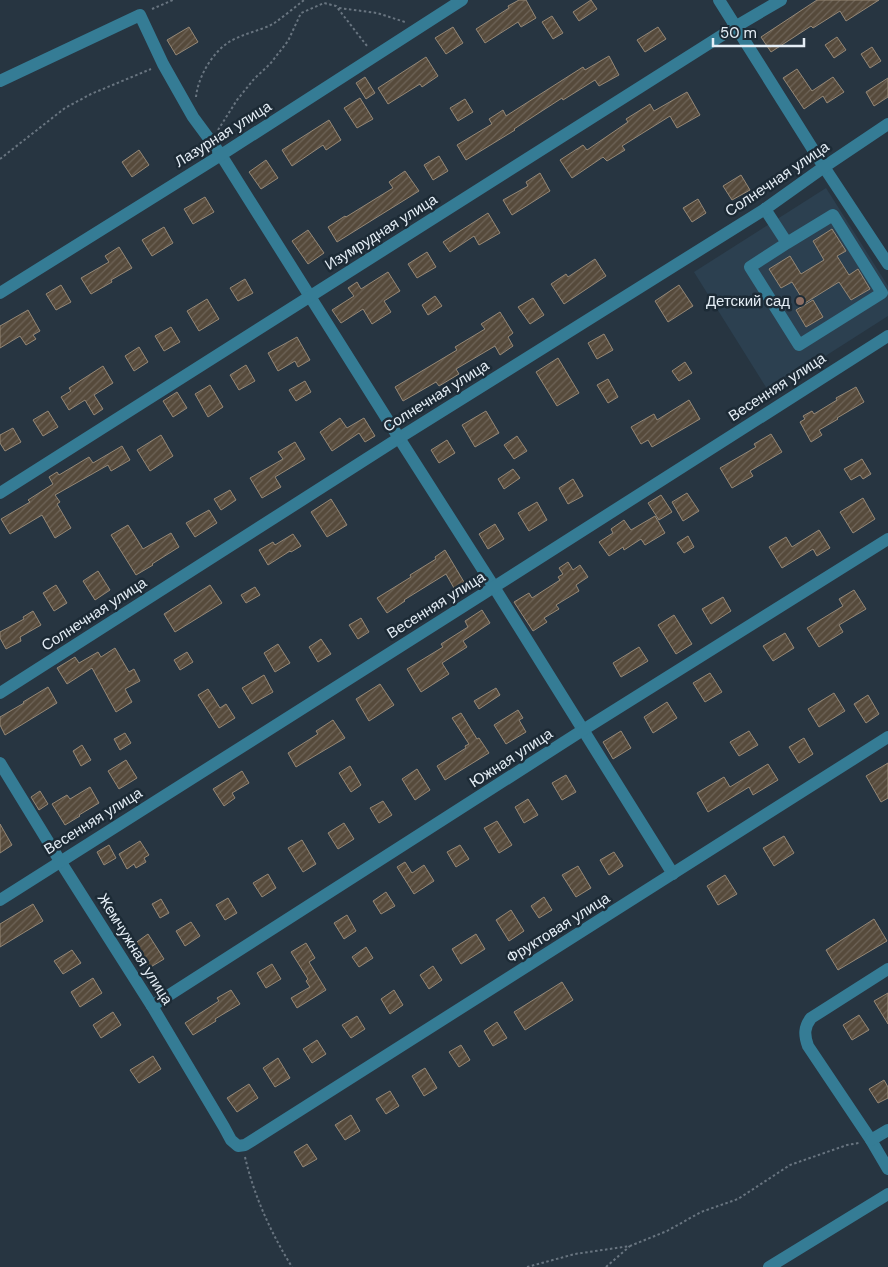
<svg xmlns="http://www.w3.org/2000/svg" width="888" height="1267" font-family="'DM Sans',sans-serif">
	<style>
		.built { fill: #2c4050 }
		.building { fill: url(#building-hatch); stroke: #958877 }
		.lines { fill: none; stroke-linecap: round; stroke-linejoin: round }
		.path { stroke: #697580; stroke-width: 2; stroke-dasharray: 2.5 2.5; stroke-linecap: butt }
		.minor { stroke: #357c95; stroke-width: 12 }
		.education-dot { fill: #8d6e63; stroke: #1d2b36; stroke-width: 2 }
		.labels { text-anchor: middle; dominant-baseline: central; stroke-width: 5; stroke-linejoin: round; paint-order: stroke }
		.street-label { font-size: 15px; fill: #e5eef6; stroke: #1d2b36 }
		.poi-label { font-size: 15px; fill: #e5eef6; stroke: #1d2b36; text-anchor: end }
	</style>
	<defs>
		<pattern id="building-hatch" width="6" height="6" patternUnits="userSpaceOnUse" patternTransform="scale(1.25)"><rect width="6" height="6" fill="#564a3b"/><path d="M-1 1l2-2M0 6l6-6M5 7l2-2" fill="none" stroke="#6e6458"/></pattern>
	</defs>
	<rect width="100%" height="100%" fill="#273541"/>
	<polygon class="built" points="826,188 888,286 888,316 769,392 694,272"/>
	<g class="building">
		<polygon points="519,0 526,0 536,18 521,27 518,22 485,43 476,29 509,8 508,6"/>
		<polygon points="591,0 597,9 579,21 573,12"/>
		<polygon points="817,0 879,0 846,21 840,11 813,28 811,26 771,52 761,37"/>
		<polygon points="552,16 563,33 553,39 542,22"/>
		<polygon points="189,27 198,42 176,55 167,40"/>
		<polygon points="453,27 463,43 446,54 435,38"/>
		<polygon points="658,27 666,39 645,52 637,40"/>
		<polygon points="837,37 846,50 834,58 825,45"/>
		<polygon points="872,47 881,61 870,68 861,54"/>
		<polygon points="609,56 619,75 599,86 595,80 563,100 562,98 514,129 515,130 466,160 457,145 492,124 489,119 503,110 506,116 583,67 585,70"/>
		<polygon points="426,57 438,76 422,87 420,84 388,104 378,88"/>
		<polygon points="797,69 812,91 833,77 844,92 827,103 823,96 804,109 783,78"/>
		<polygon points="365,77 375,93 366,99 356,83"/>
		<polygon points="888,78 888,97 874,106 866,92"/>
		<polygon points="687,92 700,115 677,128 670,116 622,146 625,150 607,161 603,157 572,178 560,160 583,145 587,150 628,122 626,119 650,104 654,111"/>
		<polygon points="360,98 373,119 357,128 344,108"/>
		<polygon points="465,99 473,112 458,121 450,108"/>
		<polygon points="329,120 341,140 326,150 323,145 292,166 282,150"/>
		<polygon points="139,150 149,165 132,177 122,162"/>
		<polygon points="439,156 448,171 433,180 424,165"/>
		<polygon points="266,160 278,178 261,189 249,172"/>
		<polygon points="405,171 419,191 337,242 328,227 345,216 346,217 393,188 389,182"/>
		<polygon points="540,173 550,191 512,215 503,200 528,186 526,182"/>
		<polygon points="741,175 750,190 732,200 723,186"/>
		<polygon points="205,197 214,212 193,224 184,209"/>
		<polygon points="698,199 706,213 692,222 683,208"/>
		<polygon points="488,213 500,233 479,245 474,236 450,252 443,242"/>
		<polygon points="164,227 173,243 152,256 142,240"/>
		<polygon points="832,229 846,251 837,256 849,275 858,269 870,289 851,300 839,282 805,303 792,282 781,288 769,269 790,256 801,274 824,260 813,241"/>
		<polygon points="308,230 324,253 308,264 292,241"/>
		<polygon points="119,247 132,268 111,280 112,282 91,294 81,278 109,262 105,256"/>
		<polygon points="427,252 436,267 417,278 408,264"/>
		<polygon points="595,259 606,276 564,304 551,284 566,274 568,277"/>
		<polygon points="388,272 400,291 384,301 391,312 372,324 363,309 341,323 332,310 354,296 348,288 357,282 361,289"/>
		<polygon points="245,279 253,293 238,301 230,288"/>
		<polygon points="61,285 71,302 56,310 46,294"/>
		<polygon points="679,285 693,306 668,322 655,301"/>
		<polygon points="435,296 442,306 428,315 422,305"/>
		<polygon points="533,298 544,315 530,324 518,307"/>
		<polygon points="207,299 219,319 199,331 187,311"/>
		<polygon points="813,300 823,317 806,327 796,310"/>
		<polygon points="28,310 40,331 33,335 36,339 26,345 20,336 0,348 0,326"/>
		<polygon points="500,312 513,333 508,337 513,346 500,355 495,346 456,369 459,374 439,386 436,382 403,401 395,387 457,350 455,347 485,329 481,324"/>
		<polygon points="171,327 180,342 164,351 155,336"/>
		<polygon points="604,334 613,350 597,359 588,343"/>
		<polygon points="297,337 310,360 298,367 295,361 278,371 268,353"/>
		<polygon points="139,347 148,362 134,371 125,356"/>
		<polygon points="558,358 579,393 557,406 536,372"/>
		<polygon points="685,362 692,373 679,381 672,371"/>
		<polygon points="246,365 255,381 239,390 230,375"/>
		<polygon points="103,366 113,383 94,395 103,409 94,415 85,400 69,410 61,397 71,391 69,388"/>
		<polygon points="608,379 618,397 608,403 597,385"/>
		<polygon points="305,381 311,392 296,401 289,390"/>
		<polygon points="210,385 223,407 208,417 195,394"/>
		<polygon points="856,387 864,402 837,418 838,419 819,430 822,435 811,442 800,422 805,419 803,416 812,411 814,414 837,400 836,398"/>
		<polygon points="177,392 187,408 173,417 163,401"/>
		<polygon points="689,400 700,419 652,447 648,440 641,444 631,427 654,414 657,420"/>
		<polygon points="48,411 58,427 43,436 33,420"/>
		<polygon points="486,411 499,433 475,447 462,425"/>
		<polygon points="340,418 347,428 364,418 375,436 365,442 359,433 332,451 320,432"/>
		<polygon points="13,428 21,442 5,451 0,443 0,435"/>
		<polygon points="771,434 782,452 750,471 753,476 732,488 720,468 756,447 754,444"/>
		<polygon points="161,435 173,456 150,471 137,450"/>
		<polygon points="517,436 527,451 514,459 504,445"/>
		<polygon points="447,440 455,453 439,463 431,450"/>
		<polygon points="295,442 305,459 275,477 281,487 262,498 250,478 283,459 278,452"/>
		<polygon points="122,446 130,460 111,471 108,465 55,495 60,502 57,504 71,528 55,538 42,515 10,534 1,519 30,502 28,500 53,484 49,477 57,472 59,475 89,457 93,463"/>
		<polygon points="862,459 871,474 863,479 860,475 851,480 844,469"/>
		<polygon points="513,469 520,478 504,489 498,479"/>
		<polygon points="573,479 583,496 568,504 559,488"/>
		<polygon points="230,490 236,500 221,510 214,499"/>
		<polygon points="687,493 699,511 683,521 672,502"/>
		<polygon points="661,495 672,512 659,520 648,503"/>
		<polygon points="863,498 875,519 853,533 840,512"/>
		<polygon points="331,499 347,525 327,537 311,512"/>
		<polygon points="537,502 547,520 529,531 518,513"/>
		<polygon points="209,510 217,523 195,537 186,523"/>
		<polygon points="655,516 665,533 645,545 641,539 624,550 623,547 609,556 599,542 613,533 611,529 624,520 631,530"/>
		<polygon points="495,524 504,539 488,549 479,534"/>
		<polygon points="128,525 143,549 171,533 179,547 152,564 153,565 136,575 111,535"/>
		<polygon points="819,530 830,548 817,556 813,549 782,568 769,547 786,537 792,547"/>
		<polygon points="293,534 301,546 291,552 290,551 268,565 259,550 273,542 275,545"/>
		<polygon points="688,536 694,547 684,553 677,543"/>
		<polygon points="445,550 464,582 454,588 446,574 404,600 405,601 387,613 377,598 411,577 410,575 436,559 435,557"/>
		<polygon points="568,562 573,570 580,565 588,577 576,585 579,591 556,605 559,609 544,618 547,622 533,631 514,602 529,593 532,598 560,580 558,577 563,574 559,568"/>
		<polygon points="98,571 110,590 95,600 83,581"/>
		<polygon points="56,585 67,603 54,611 43,593"/>
		<polygon points="210,585 222,603 175,632 164,614"/>
		<polygon points="255,587 260,595 246,603 241,595"/>
		<polygon points="854,590 866,609 839,625 843,632 819,647 807,628 843,606 839,599"/>
		<polygon points="723,597 731,611 711,624 702,609"/>
		<polygon points="482,610 490,623 463,641 467,647 442,663 449,674 421,692 407,669 443,647 441,644 468,627 465,621"/>
		<polygon points="33,611 41,625 20,637 21,641 6,649 0,638 0,632 24,619 23,617"/>
		<polygon points="674,615 692,644 676,654 658,625"/>
		<polygon points="361,618 369,632 358,639 349,625"/>
		<polygon points="785,633 794,648 773,661 763,646"/>
		<polygon points="321,639 331,654 318,662 309,647"/>
		<polygon points="278,644 290,663 275,672 264,653"/>
		<polygon points="639,647 648,661 621,677 613,663"/>
		<polygon points="115,648 129,672 134,669 140,681 125,689 132,702 116,712 92,668 67,684 57,668 75,657 79,663 98,652 101,657"/>
		<polygon points="187,652 193,662 180,670 174,660"/>
		<polygon points="710,673 722,692 705,702 693,683"/>
		<polygon points="264,675 273,692 252,704 242,688"/>
		<polygon points="380,684 394,705 369,721 356,699"/>
		<polygon points="48,687 57,703 5,735 0,725 0,717 24,703 23,702"/>
		<polygon points="496,688 500,695 479,709 474,701"/>
		<polygon points="208,689 220,708 226,704 235,718 219,728 198,695"/>
		<polygon points="834,693 845,711 819,727 808,709"/>
		<polygon points="868,695 879,714 866,723 854,704"/>
		<polygon points="667,702 677,718 653,733 644,717"/>
		<polygon points="518,710 523,718 519,720 526,732 506,744 494,725"/>
		<polygon points="461,713 477,739 479,738 489,753 445,780 437,766 466,748 465,746 469,744 452,718"/>
		<polygon points="333,720 345,738 296,767 288,753 318,734 316,731"/>
		<polygon points="621,731 631,748 613,759 603,742"/>
		<polygon points="749,731 758,745 739,756 730,742"/>
		<polygon points="125,733 131,743 120,750 114,739"/>
		<polygon points="804,738 813,754 799,763 789,747"/>
		<polygon points="82,745 91,760 81,766 73,751"/>
		<polygon points="126,760 137,778 119,789 108,771"/>
		<polygon points="888,763 888,798 881,802 866,776"/>
		<polygon points="768,764 778,780 753,795 749,787 708,812 697,793 724,777 730,787"/>
		<polygon points="350,766 361,785 351,792 339,773"/>
		<polygon points="417,769 430,790 415,800 402,779"/>
		<polygon points="242,771 249,783 232,793 235,798 224,806 213,789"/>
		<polygon points="566,775 576,792 562,800 552,783"/>
		<polygon points="90,787 99,803 79,815 80,816 65,825 52,804 67,795 70,799"/>
		<polygon points="40,791 48,804 39,810 31,797"/>
		<polygon points="528,799 538,815 524,823 515,807"/>
		<polygon points="383,801 392,815 379,823 370,808"/>
		<polygon points="497,821 512,845 499,853 484,828"/>
		<polygon points="344,823 354,839 338,849 328,833"/>
		<polygon points="0,824 12,845 0,853"/>
		<polygon points="784,836 794,853 774,866 763,848"/>
		<polygon points="302,840 316,864 303,872 288,848"/>
		<polygon points="140,841 149,855 144,858 146,862 136,868 134,864 127,869 119,854"/>
		<polygon points="109,845 116,858 104,865 97,852"/>
		<polygon points="460,845 469,859 456,867 447,852"/>
		<polygon points="614,852 623,866 609,875 600,860"/>
		<polygon points="405,862 412,873 424,865 434,881 414,894 397,867"/>
		<polygon points="578,866 591,888 576,897 562,875"/>
		<polygon points="268,874 276,888 262,897 253,883"/>
		<polygon points="725,875 737,894 718,905 707,886"/>
		<polygon points="386,892 395,906 381,914 373,901"/>
		<polygon points="544,897 552,910 539,918 531,906"/>
		<polygon points="228,898 237,913 225,920 216,905"/>
		<polygon points="161,899 169,913 160,918 152,904"/>
		<polygon points="33,904 43,921 0,947 0,924"/>
		<polygon points="511,910 524,931 509,941 496,920"/>
		<polygon points="347,915 356,931 344,939 334,923"/>
		<polygon points="874,919 887,941 838,970 826,950"/>
		<polygon points="191,922 200,936 185,946 176,931"/>
		<polygon points="148,934 164,959 149,968 134,944"/>
		<polygon points="476,934 485,949 461,964 452,949"/>
		<polygon points="306,943 315,958 309,962 326,990 297,1008 291,998 310,987 306,981 308,979 291,952"/>
		<polygon points="366,947 373,958 359,967 352,957"/>
		<polygon points="72,950 81,963 63,974 54,961"/>
		<polygon points="272,964 281,979 266,988 257,973"/>
		<polygon points="433,966 442,980 429,989 420,975"/>
		<polygon points="93,978 102,993 80,1007 71,992"/>
		<polygon points="562,982 573,1000 525,1030 514,1012"/>
		<polygon points="231,990 240,1004 215,1019 216,1021 193,1035 185,1023 219,1001 217,998"/>
		<polygon points="394,990 403,1005 390,1014 381,999"/>
		<polygon points="888,993 888,1024 874,1001"/>
		<polygon points="113,1012 121,1025 101,1038 93,1025"/>
		<polygon points="859,1015 869,1030 852,1040 843,1025"/>
		<polygon points="357,1016 365,1029 351,1038 342,1025"/>
		<polygon points="497,1022 507,1038 493,1046 484,1031"/>
		<polygon points="317,1040 326,1054 312,1063 303,1049"/>
		<polygon points="461,1045 470,1060 459,1067 449,1052"/>
		<polygon points="153,1056 161,1069 139,1083 130,1070"/>
		<polygon points="278,1058 290,1078 275,1087 263,1068"/>
		<polygon points="425,1068 437,1088 424,1096 412,1076"/>
		<polygon points="884,1080 888,1087 888,1098 878,1103 869,1089"/>
		<polygon points="249,1084 258,1098 237,1112 227,1098"/>
		<polygon points="390,1091 399,1106 386,1114 376,1099"/>
		<polygon points="351,1115 360,1131 345,1140 335,1125"/>
		<polygon points="307,1144 317,1159 303,1167 294,1152"/>
	</g>
	<g class="lines">
		<g class="path">
			<polyline points="339,8 377,13 405,22"/>
			<polyline points="152,9 173,0"/>
			<path d="M196,97c2,-20 16,-44 33,-55 13,-8 30,-11 44,-18 10,-7 21,-16 31,-24"/>
			<polyline points="218,130 237,100 254,79 270,64 288,41 301,13 324,3 336,6 367,46"/>
			<polyline points="0,159 65,108 91,94 151,69"/>
			<path d="M245,1157c9,39 26,76 47,110"/>
			<polyline points="527,1267 575,1254 630,1246 667,1231 701,1212 738,1199 790,1165 847,1145 859,1143"/>
			<polyline points="606,1267 630,1246"/>
		</g>
		<g class="minor">
			<polyline points="719,0 824,167 888,264"/>
			<polyline points="0,81 140,15 163,64 193,117 221,155 399,438 494,587 673,874"/>
			<polyline points="765,209 787,243 750,267 799,345 882,293 833,215 787,243"/>
			<polyline points="0,293 221,155 462,0"/>
			<polyline points="0,493 735,27 781,0"/>
			<polyline points="0,693 399,438 765,209 824,167 888,124"/>
			<polyline points="0,763 60,861 152,1006 224,1127 231,1140 238,1146 245,1145 888,737"/>
			<polyline points="0,900 494,587 888,336"/>
			<path d="M888,969l-77,49c-7,9 -7,17 -3,28l63,94 17,29"/>
			<polyline points="152,1006 583,730 888,539"/>
			<polyline points="871,1140 888,1130"/>
			<polyline points="769,1267 888,1194"/>
		</g>
	</g>
	<circle class="education-dot" cx="800" cy="301" r="5"/>
	<g class="labels">
		<g class="street-label">
			<text transform="translate(223 134) rotate(-32)">Лазурная улица</text>
			<text transform="translate(777 179) rotate(-34)">Солнечная улица</text>
			<text transform="translate(381 232) rotate(-32)">Изумрудная улица</text>
			<text transform="translate(777 387) rotate(-33)">Весенняя улица</text>
			<text transform="translate(436 396) rotate(-32)">Солнечная улица</text>
			<text transform="translate(436 605) rotate(-32)">Весенняя улица</text>
			<text transform="translate(94 614) rotate(-33)">Солнечная улица</text>
			<text transform="translate(511 758) rotate(-33)">Южная улица</text>
			<text transform="translate(93 821) rotate(-32)">Весенняя улица</text>
			<text transform="translate(558 928) rotate(-32)">Фруктовая улица</text>
			<text transform="translate(135 949) rotate(58)">Жемчужная улица</text>
		</g>
		<g class="poi-label">
			<text x="790" y="301">Детский сад</text>
		</g>
	</g>
	<path d="M713 38v8h91v-8" fill="none" stroke="#e5eef6" stroke-width="2.5"/>
	<text x="720" y="38" font-size="15" fill="#e5eef6" stroke="#1d2b36" stroke-width="4" paint-order="stroke">50 m</text>
</svg>
